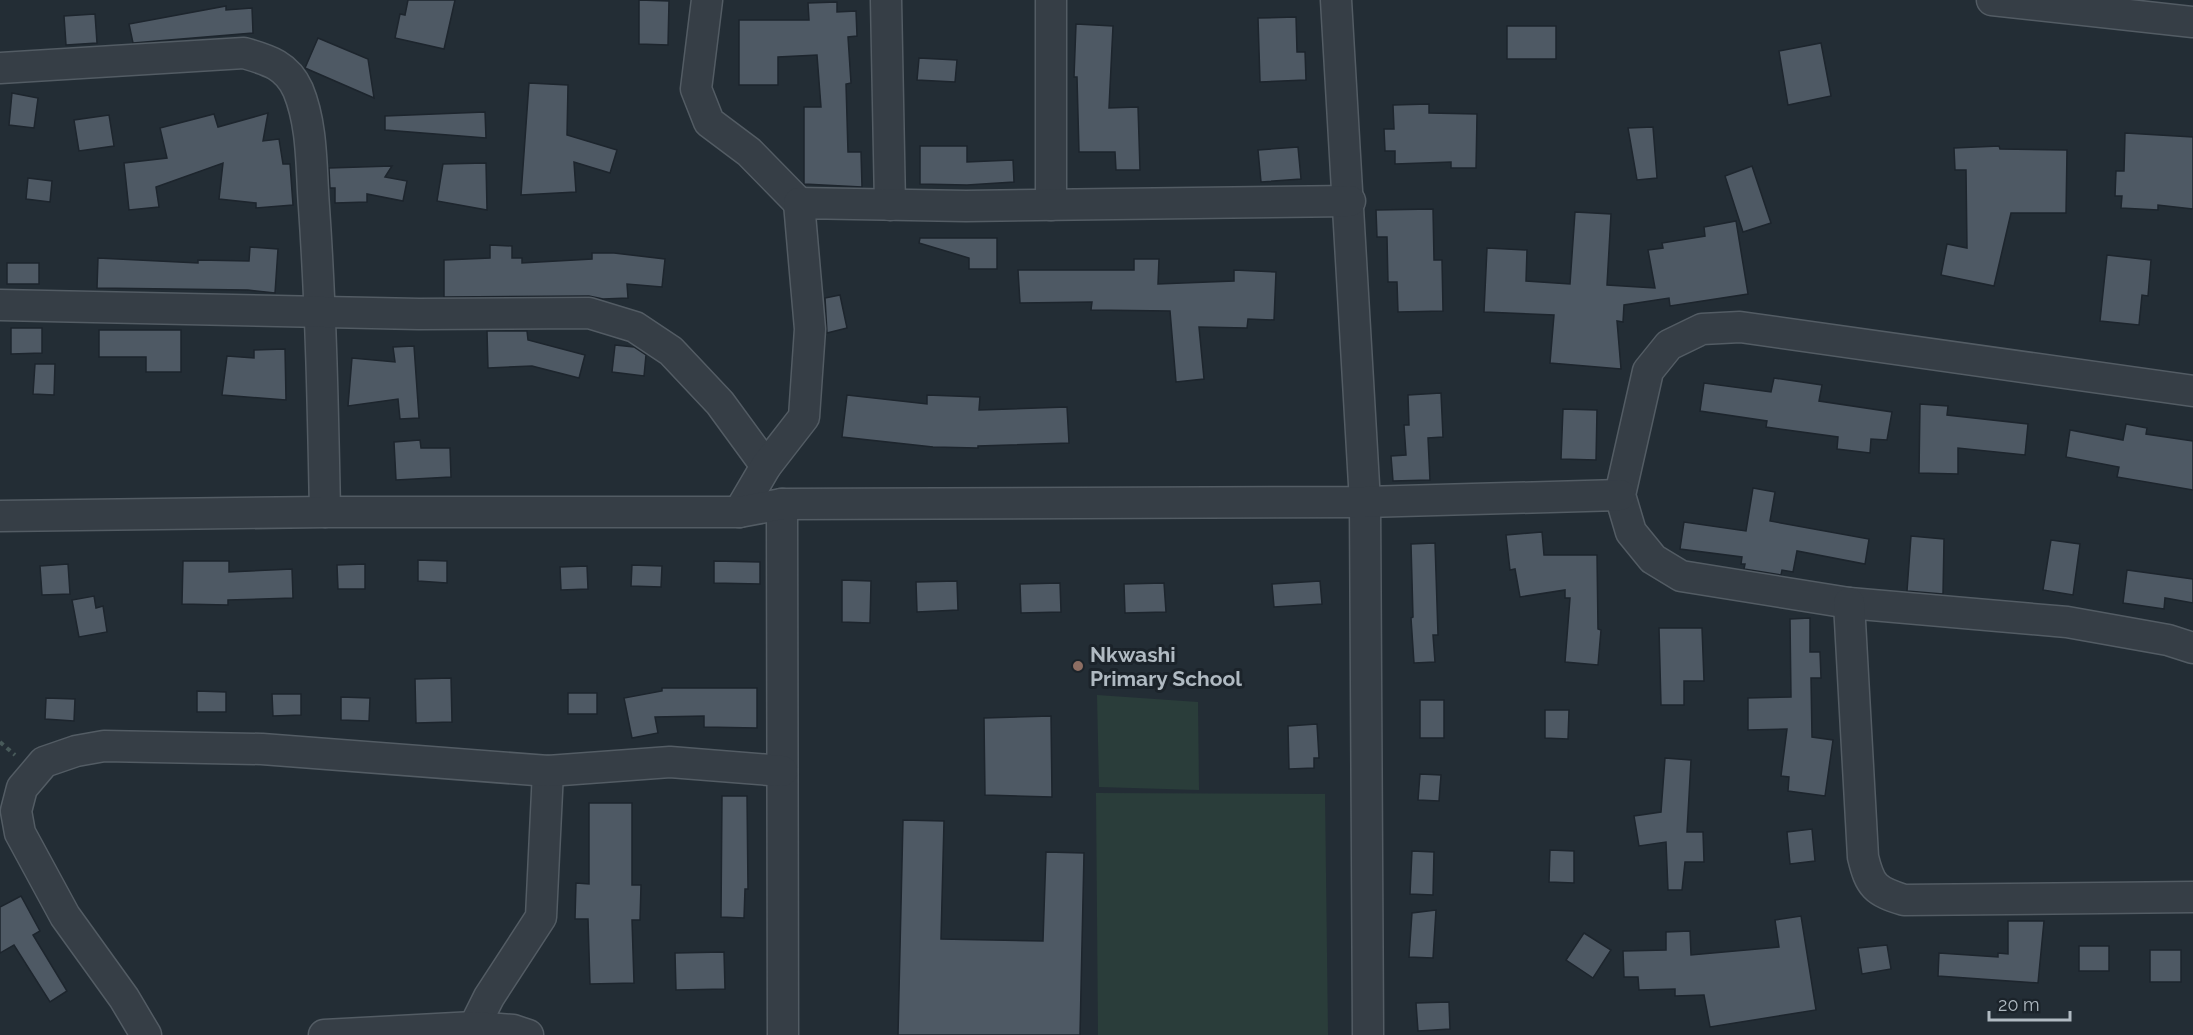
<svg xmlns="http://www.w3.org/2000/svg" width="2193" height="1035" font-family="Raleway,sans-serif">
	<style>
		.green { fill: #2a3d3a }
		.building { fill: #4e5964; stroke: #1d252d; stroke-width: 1.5 }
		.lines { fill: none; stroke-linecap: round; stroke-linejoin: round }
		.minor-casing { stroke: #535c64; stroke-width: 33 }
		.path { stroke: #485a5a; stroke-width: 4; stroke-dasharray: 4.5 4.5; stroke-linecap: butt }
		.minor { stroke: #363e46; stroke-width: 30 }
		.education-dot { fill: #8d6e63; stroke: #1b232a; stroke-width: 2 }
		.labels { text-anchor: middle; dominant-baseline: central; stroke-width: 6; stroke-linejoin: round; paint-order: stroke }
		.poi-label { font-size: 21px; font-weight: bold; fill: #b0bac2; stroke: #1b232a; text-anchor: start }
	</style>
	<rect width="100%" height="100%" fill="#232d35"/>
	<g class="green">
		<polygon points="1097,695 1198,702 1199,790 1099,787"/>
		<polygon points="1096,793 1325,794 1328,1035 1098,1035"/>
	</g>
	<g class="building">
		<polygon points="408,0 455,0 444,49 395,38 400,14 405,15"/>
		<polygon points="639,0 669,1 668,45 639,44"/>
		<polygon points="837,2 837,12 856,11 857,36 848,37 851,83 846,84 848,152 861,152 862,187 804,184 804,107 821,107 817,55 778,57 778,85 739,85 739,20 809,20 808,3"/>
		<polygon points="226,6 226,10 252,8 253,33 133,43 129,24"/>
		<polygon points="95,14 97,43 66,45 64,16"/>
		<polygon points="1296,17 1297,52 1305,52 1306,80 1260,82 1258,18"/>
		<polygon points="1076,24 1113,26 1109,108 1138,107 1140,170 1116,170 1115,152 1079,152 1077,77 1074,77"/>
		<rect x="1507" y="26" width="49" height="33"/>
		<polygon points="318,38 368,59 374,98 305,68"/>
		<polygon points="1821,43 1831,96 1788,105 1779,51"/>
		<polygon points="919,58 957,60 955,82 917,80"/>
		<polygon points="529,83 568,85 567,135 617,150 610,173 574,162 576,192 521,195"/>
		<polygon points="12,93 38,98 34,128 9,125"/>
		<polygon points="1429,104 1429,113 1477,114 1476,168 1451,168 1451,162 1395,164 1395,151 1385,151 1384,129 1394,129 1393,105"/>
		<polygon points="485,112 486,138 385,130 385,116"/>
		<polygon points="268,113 263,141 279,139 283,164 290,164 293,205 256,208 256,203 219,199 223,163 156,187 159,207 129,210 124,163 167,158 160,128 214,114 218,127"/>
		<polygon points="109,115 114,146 79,151 74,120"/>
		<polygon points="1653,127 1657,178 1637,180 1628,128"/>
		<polygon points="2125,133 2193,137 2193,209 2158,205 2158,210 2121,208 2122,196 2115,196 2116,171 2124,171"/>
		<polygon points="920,146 967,146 967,162 1013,160 1014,182 967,185 920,184"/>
		<polygon points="1999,146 2000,149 2067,150 2066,213 2011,213 1994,286 1941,275 1947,244 1967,248 1966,170 1955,170 1954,148"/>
		<polygon points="1298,147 1301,179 1261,182 1258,150"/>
		<polygon points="486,163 487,210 437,201 443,164"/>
		<polygon points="392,166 385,177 407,181 403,201 367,194 367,202 335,203 335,188 330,188 329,168"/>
		<polygon points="1752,166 1771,223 1743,232 1725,176"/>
		<polygon points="28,178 52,181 50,202 26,199"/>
		<polygon points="1433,209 1434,260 1442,260 1443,311 1398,312 1397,282 1388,282 1387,237 1377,237 1376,210"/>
		<polygon points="1575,212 1611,214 1607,285 1655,288 1648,250 1663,248 1662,243 1705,236 1704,227 1736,221 1748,294 1670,306 1669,298 1624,305 1623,322 1617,321 1621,369 1550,363 1554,315 1484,312 1487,248 1527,250 1526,281 1570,284"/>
		<polygon points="920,238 997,238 997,269 969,269 969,258 919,243"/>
		<polygon points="490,245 512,246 512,258 522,258 522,263 592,259 592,253 614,253 665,259 662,287 627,284 628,298 603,299 589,296 444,297 444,260 490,258"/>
		<polygon points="250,247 278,249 275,293 248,290 97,288 98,258 198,263 198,260 249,261"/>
		<polygon points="2107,255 2151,260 2148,296 2142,295 2139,325 2100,321"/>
		<polygon points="1134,259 1159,259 1158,284 1234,281 1234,270 1276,272 1274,320 1248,319 1247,328 1199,327 1204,379 1176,382 1170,311 1091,310 1092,302 1020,303 1018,270 1134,270"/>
		<rect x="7" y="263" width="32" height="21"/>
		<polygon points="840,295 847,328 827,333 825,298"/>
		<polygon points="11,328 42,328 42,353 11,354"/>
		<polygon points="99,330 181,330 181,372 146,372 146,357 99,357"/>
		<polygon points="487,331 527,331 528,340 585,355 579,378 532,366 488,368"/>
		<polygon points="615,345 634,347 646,355 644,376 612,372"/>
		<polygon points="414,346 419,418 400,419 398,399 348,406 352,358 395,362 393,347"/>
		<polygon points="285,349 286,400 222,395 227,356 254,358 254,350"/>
		<polygon points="35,364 55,364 54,395 33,394"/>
		<polygon points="1774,378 1822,385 1819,401 1892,412 1887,440 1871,439 1870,453 1837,449 1838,437 1766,427 1767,421 1700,411 1704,383 1771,392"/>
		<polygon points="1441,393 1443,437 1428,438 1430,480 1393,481 1391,456 1406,455 1404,425 1409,425 1408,395"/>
		<polygon points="847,395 927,404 927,395 980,397 979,410 1067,407 1069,443 978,446 978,448 933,447 842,437"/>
		<polygon points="1920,404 1948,406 1947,415 2028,424 2025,455 1958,448 1958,474 1919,473"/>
		<polygon points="1563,409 1597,410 1596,460 1561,459"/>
		<polygon points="2126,424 2147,428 2146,434 2193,441 2193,490 2117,477 2119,467 2066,457 2070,430 2123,440"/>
		<polygon points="420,440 421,448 450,448 451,477 396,480 394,442"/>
		<polygon points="1753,488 1775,492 1770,521 1869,539 1865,564 1797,551 1793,572 1782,570 1781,575 1744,569 1745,564 1741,564 1742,557 1680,549 1684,522 1746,531"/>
		<polygon points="1542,532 1544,555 1597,555 1598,629 1601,630 1598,665 1565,662 1570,598 1565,598 1565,590 1520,597 1515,569 1510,570 1506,535"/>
		<polygon points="1911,536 1944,539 1943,594 1907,591"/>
		<polygon points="2051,540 2080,544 2073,595 2043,590"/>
		<polygon points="1435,543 1438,635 1433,635 1435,662 1414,663 1411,618 1413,617 1411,544"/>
		<polygon points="418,560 447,561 447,583 418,581"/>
		<polygon points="183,561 229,561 229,572 292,569 293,598 228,600 228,605 182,604"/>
		<polygon points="714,561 760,562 760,584 714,583"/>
		<polygon points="68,564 70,594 42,595 40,566"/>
		<polygon points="365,564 365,589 338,589 337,565"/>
		<polygon points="632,565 662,566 661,587 631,586"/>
		<polygon points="587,566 588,589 561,590 560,567"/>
		<polygon points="2127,570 2193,579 2193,603 2165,598 2164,609 2123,603"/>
		<polygon points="842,580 871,581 870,623 842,622"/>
		<polygon points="957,581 958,610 917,612 916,582"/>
		<polygon points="1320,581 1322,604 1274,607 1272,584"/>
		<polygon points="1060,583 1061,612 1021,613 1020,584"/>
		<polygon points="1164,583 1166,612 1125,613 1124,584"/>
		<polygon points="94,596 96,608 103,606 107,632 79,637 72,600"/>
		<polygon points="1810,618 1810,652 1820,652 1821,678 1811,678 1812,737 1833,740 1825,796 1788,791 1789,777 1781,776 1787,729 1748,730 1748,698 1791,697 1790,619"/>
		<polygon points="1659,628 1702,628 1704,681 1684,681 1684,705 1661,705"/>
		<polygon points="451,678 452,722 416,723 415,679"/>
		<polygon points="662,688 757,688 757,728 704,727 704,716 655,717 658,733 632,738 624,698 662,691"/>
		<polygon points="197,691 226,692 226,712 197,712"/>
		<rect x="568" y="693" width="29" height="21"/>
		<polygon points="272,694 301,694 301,715 273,716"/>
		<polygon points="341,697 370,698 369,721 341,720"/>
		<polygon points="46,698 75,699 74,721 45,719"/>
		<rect x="1420" y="700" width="24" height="38"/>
		<polygon points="1545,710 1569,710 1568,739 1545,738"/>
		<polygon points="1051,716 1052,797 985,795 984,718"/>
		<polygon points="1317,724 1319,758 1314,758 1314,768 1289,769 1288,726"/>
		<polygon points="1665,758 1691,760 1687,832 1703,832 1704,862 1685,862 1682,890 1668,890 1666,842 1639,846 1634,816 1661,812"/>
		<polygon points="1420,774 1441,775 1439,801 1418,800"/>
		<polygon points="722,796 747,796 748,889 745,889 744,918 721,917"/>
		<polygon points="589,803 632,803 632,885 641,885 640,920 632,920 634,983 590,984 588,919 575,919 576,883 589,884"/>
		<polygon points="903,820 944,821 941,939 1043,941 1046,852 1084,853 1080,1035 898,1035"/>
		<polygon points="1812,829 1815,861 1790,864 1787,832"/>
		<polygon points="1550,850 1574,851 1574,883 1549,882"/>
		<polygon points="1412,851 1434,852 1433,895 1410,894"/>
		<polygon points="21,896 40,931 33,935 67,991 50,1002 14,945 0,953 0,907"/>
		<polygon points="1436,910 1433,958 1409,957 1412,913"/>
		<polygon points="1801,916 1816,1010 1710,1027 1704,995 1675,996 1675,989 1639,990 1638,977 1624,977 1623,951 1666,950 1666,932 1690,931 1691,955 1779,947 1775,920"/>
		<polygon points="2008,921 2044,921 2038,983 1938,976 1939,953 1998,957 1998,953 2008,954"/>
		<polygon points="1584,933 1611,950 1593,978 1566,960"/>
		<polygon points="1887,945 1891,969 1862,974 1858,948"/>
		<rect x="2079" y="946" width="30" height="25"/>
		<rect x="2150" y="950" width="31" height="32"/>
		<polygon points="724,952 725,989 676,990 675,953"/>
		<polygon points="1449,1002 1450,1029 1418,1031 1416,1003"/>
	</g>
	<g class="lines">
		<g class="minor-casing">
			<g id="minor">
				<polyline points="707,0 696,89 709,122 749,152 799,203"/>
				<polyline points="886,0 890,205"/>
				<polyline points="1336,0 1365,502 1368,1035"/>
				<polyline points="1992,0 2193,22"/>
				<path d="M0,68l244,-15c24,7 43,12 54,37 15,36 13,79 16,117 7,102 9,203 11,305"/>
				<polyline points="1051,205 1051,0"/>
				<polyline points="0,305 419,314 589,313 635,327 671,351 720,403 766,466"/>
				<polyline points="2193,391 1740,327 1702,329 1669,345 1648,371 1620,495 1631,532 1653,559 1681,576 1849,603 2067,622 2168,640 2193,648"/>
				<polyline points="782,504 783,1035"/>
				<polyline points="739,512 766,466 804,417 810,329 799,203 966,206 1350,201"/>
				<polyline points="0,516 325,512 739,512 782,504 1365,502 1620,495"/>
				<path d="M1849,603l14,254c7,29 12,34 41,43l289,-3"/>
				<polyline points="474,1027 489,997 541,917 548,771"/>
				<polyline points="146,1035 124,998 65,916 20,833 16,811 22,788 44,762 76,751 104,746 262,749 548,771 670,762 782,771"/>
				<polyline points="324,1035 474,1027 513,1030 528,1035"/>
			</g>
		</g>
		<polyline class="path" points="0,742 15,755"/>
		<use href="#minor" class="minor"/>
	</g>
	<circle class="education-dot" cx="1078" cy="666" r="6"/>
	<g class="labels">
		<g class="poi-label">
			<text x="1090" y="654">Nkwashi<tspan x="1090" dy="24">Primary School</tspan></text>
		</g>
	</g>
	<path d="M1989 1011v9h81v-9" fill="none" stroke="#b0bac2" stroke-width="3"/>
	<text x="1998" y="1011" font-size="18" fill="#b0bac2" stroke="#1b232a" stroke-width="4.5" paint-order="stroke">20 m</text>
</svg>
